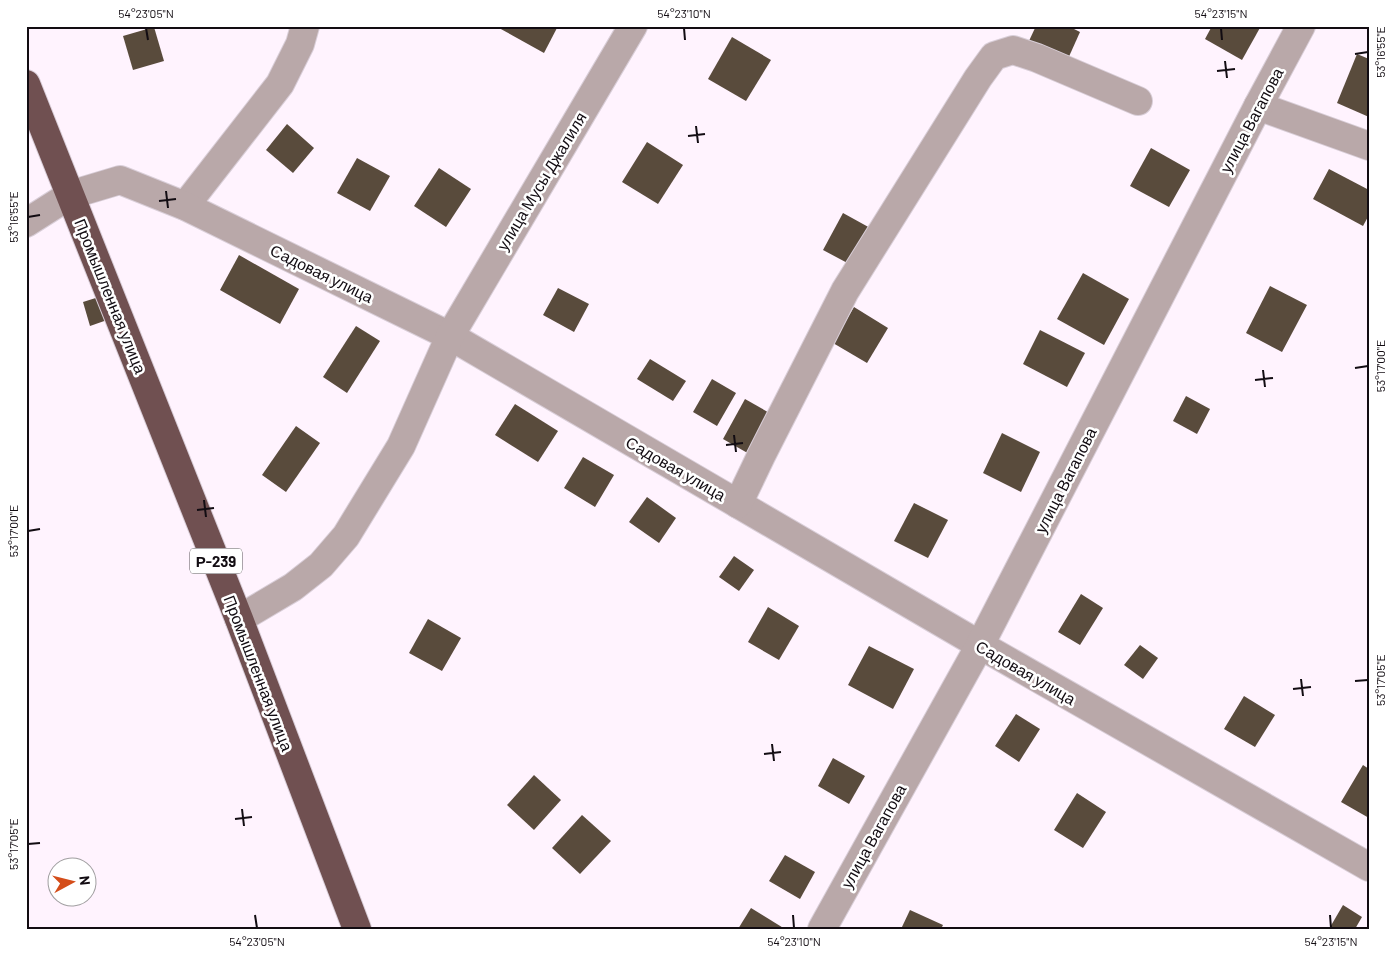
<svg xmlns="http://www.w3.org/2000/svg" width="1395" height="955" font-family="Barlow,sans-serif">
	<style>
		.building { fill: #594b3c }
		.lines { fill: none; stroke-linecap: round; stroke-linejoin: round }
		.minor-casing { stroke: #d9ced8; stroke-width: 30 }
		.highway-casing { stroke: #d9ced8; stroke-width: 30 }
		.minor { stroke: #b9a8a9; stroke-width: 28 }
		.highway { stroke: #705051; stroke-width: 28 }
		.ticks { fill: none; stroke: #120c12; stroke-width: 2 }
		.labels { text-anchor: middle; dominant-baseline: central; stroke-width: 5; stroke-linejoin: round; paint-order: stroke }
		.shield { fill: #fff; stroke: #595559; stroke-width: 1 }
		.shield-label { font-size: 15px; font-weight: bold; fill: #120c12 }
		.street-label { font-size: 16px; fill: #120c12; stroke: #fff }
		.neatline { fill: none; stroke: #120c12; stroke-width: 2 }
		.ticks-label { font-size: 12px; text-anchor: middle; fill: #120c12 }
	</style>
	<rect width="100%" height="100%" fill="#fff3fe"/>
	<g class="building">
		<polygon points="500,26 558,26 544,53 499,28"/>
		<polygon points="1036,26 1068,26 1080,32 1067,61 1028,43"/>
		<polygon points="1212,26 1261,26 1242,60 1205,39"/>
		<polygon points="154,27 164,61 133,70 123,36"/>
		<polygon points="732,37 771,60 746,101 708,79"/>
		<polygon points="1357,54 1369,59 1369,117 1337,103"/>
		<polygon points="287,124 314,148 293,173 266,150"/>
		<polygon points="647,142 683,165 658,204 622,182"/>
		<polygon points="1151,148 1190,170 1169,207 1130,186"/>
		<polygon points="357,158 390,176 370,211 337,193"/>
		<polygon points="439,168 471,189 446,227 414,206"/>
		<polygon points="1329,169 1369,190 1369,215 1363,226 1313,199"/>
		<polygon points="843,213 872,229 853,266 823,250"/>
		<polygon points="239,255 299,289 280,324 220,290"/>
		<polygon points="1083,273 1129,299 1104,345 1057,319"/>
		<polygon points="1270,286 1307,305 1282,352 1246,333"/>
		<polygon points="558,288 589,304 574,332 543,315"/>
		<polygon points="102,296 110,319 90,326 83,302"/>
		<polygon points="854,307 888,328 867,363 833,343"/>
		<polygon points="356,326 380,341 347,393 323,377"/>
		<polygon points="1040,330 1085,353 1067,387 1023,364"/>
		<polygon points="650,359 686,381 673,401 637,379"/>
		<polygon points="712,379 736,393 717,426 693,412"/>
		<polygon points="1186,396 1210,409 1197,434 1173,421"/>
		<polygon points="745,399 773,415 751,455 723,439"/>
		<polygon points="515,404 558,431 538,462 495,435"/>
		<polygon points="296,426 320,443 286,492 262,475"/>
		<polygon points="1002,433 1040,452 1021,492 983,473"/>
		<polygon points="583,457 614,475 595,507 564,488"/>
		<polygon points="647,497 676,518 659,543 629,522"/>
		<polygon points="914,503 948,520 928,558 894,541"/>
		<polygon points="734,556 754,570 739,591 719,577"/>
		<polygon points="1081,594 1103,608 1080,645 1058,632"/>
		<polygon points="768,607 799,626 779,660 748,642"/>
		<polygon points="428,619 461,638 442,671 409,653"/>
		<polygon points="1140,645 1158,658 1143,679 1124,665"/>
		<polygon points="869,646 914,669 893,709 848,685"/>
		<polygon points="1244,696 1275,715 1255,747 1224,729"/>
		<polygon points="1016,714 1040,729 1019,762 995,746"/>
		<polygon points="833,758 865,776 849,804 818,786"/>
		<polygon points="1363,765 1369,769 1369,818 1341,802"/>
		<polygon points="534,775 561,800 534,830 507,805"/>
		<polygon points="1077,793 1106,812 1083,848 1054,830"/>
		<polygon points="582,815 611,841 580,874 552,848"/>
		<polygon points="785,855 815,872 800,899 769,881"/>
		<polygon points="1343,905 1362,917 1355,929 1329,929"/>
		<polygon points="751,908 785,929 738,929"/>
		<polygon points="910,910 943,925 941,929 901,929"/>
	</g>
	<g class="lines">
		<g class="minor-casing">
			<g id="minor">
				<polyline points="1258,106 1369,146"/>
				<polyline points="185,206 280,84 300,44 305,26"/>
				<polyline points="26,223 70,195 120,180 185,206 450,336 980,645 1369,867"/>
				<polyline points="738,504 761,456 845,291 978,78 994,56 1013,50 1037,58 1138,101"/>
				<polyline points="239,619 293,587 321,565 346,536 401,446 450,336 633,26"/>
				<polyline points="822,929 980,645 1258,106 1301,26"/>
			</g>
		</g>
		<g class="highway-casing">
			<polyline id="highway" points="26,84 239,619 357,929"/>
		</g>
		<use href="#minor" class="minor"/>
		<use href="#highway" class="highway"/>
	</g>
	<path class="ticks" d="M146,28l2,12M684,28l1,12M1221,28l1,12M1355,54l13,-2M1225,61l2,17M1217,71l18,-2M696,126l2,17M688,136l17,-2M166,191l2,17M159,201l17,-2M28,217l12,-2M1355,368l13,-2M1263,370l2,17M1255,380l18,-2M734,435l2,17M726,445l17,-2M204,500l2,17M197,510l17,-2M28,531l12,-2M1301,679l2,17M1355,681l13,-1M1293,689l18,-2M772,744l2,17M764,754l17,-2M242,809l2,17M235,819l17,-2M28,844l12,-1M255,915l2,13M793,915l1,13M1330,915l1,13"/>
	<g class="labels">
		<rect class="shield" x="190" y="548.5" width="52" height="25" rx="4"/>
		<g class="shield-label">
			<text x="216" y="561">Р-239</text>
		</g>
		<g class="street-label">
			<text transform="translate(1251 120) rotate(-62)">улица Вагапова</text>
			<text transform="translate(541 181) rotate(-59)">улица Мусы Джалиля</text>
			<text transform="translate(322 273) rotate(26)">Садовая улица</text>
			<text transform="translate(111 296) rotate(68)">Промышленная улица</text>
			<text transform="translate(676 468) rotate(30)">Садовая улица</text>
			<text transform="translate(1065 480) rotate(-63)">улица Вагапова</text>
			<text transform="translate(1026 672) rotate(30)">Садовая улица</text>
			<text transform="translate(259 673) rotate(69)">Промышленная улица</text>
			<text transform="translate(873 836) rotate(-61)">улица Вагапова</text>
		</g>
	</g>
	<rect width="1395" height="955" fill="none" stroke="#ffffff" stroke-width="55"/>
	<g transform="translate(72 882) rotate(83)"><circle r="24" fill="#ffffff" stroke="#a09ea0"/>
	<path d="M0-4L9 19L0 12L-9 19Z" fill="#d44d1a"/>
	<text y="-8" font-size="14" font-weight="bold" text-anchor="middle" fill="#120c12">N</text>
	</g>
	<rect x="28" y="28" width="1340" height="900" class="neatline"/>
	<g class="ticks-label">
		<text x="146" y="18">54°23'05"N</text>
		<text x="684" y="18">54°23'10"N</text>
		<text x="1221" y="18">54°23'15"N</text>
		<text transform="translate(1381 52) rotate(-90)" y="4">53°16'55"E</text>
		<text transform="translate(14 217) rotate(-90)" y="4">53°16'55"E</text>
		<text transform="translate(1381 366) rotate(-90)" y="4">53°17'00"E</text>
		<text transform="translate(14 531) rotate(-90)" y="4">53°17'00"E</text>
		<text transform="translate(1381 680) rotate(-90)" y="4">53°17'05"E</text>
		<text transform="translate(14 844) rotate(-90)" y="4">53°17'05"E</text>
		<text x="257" y="946">54°23'05"N</text>
		<text x="794" y="946">54°23'10"N</text>
		<text x="1331" y="946">54°23'15"N</text>
	</g>
</svg>
